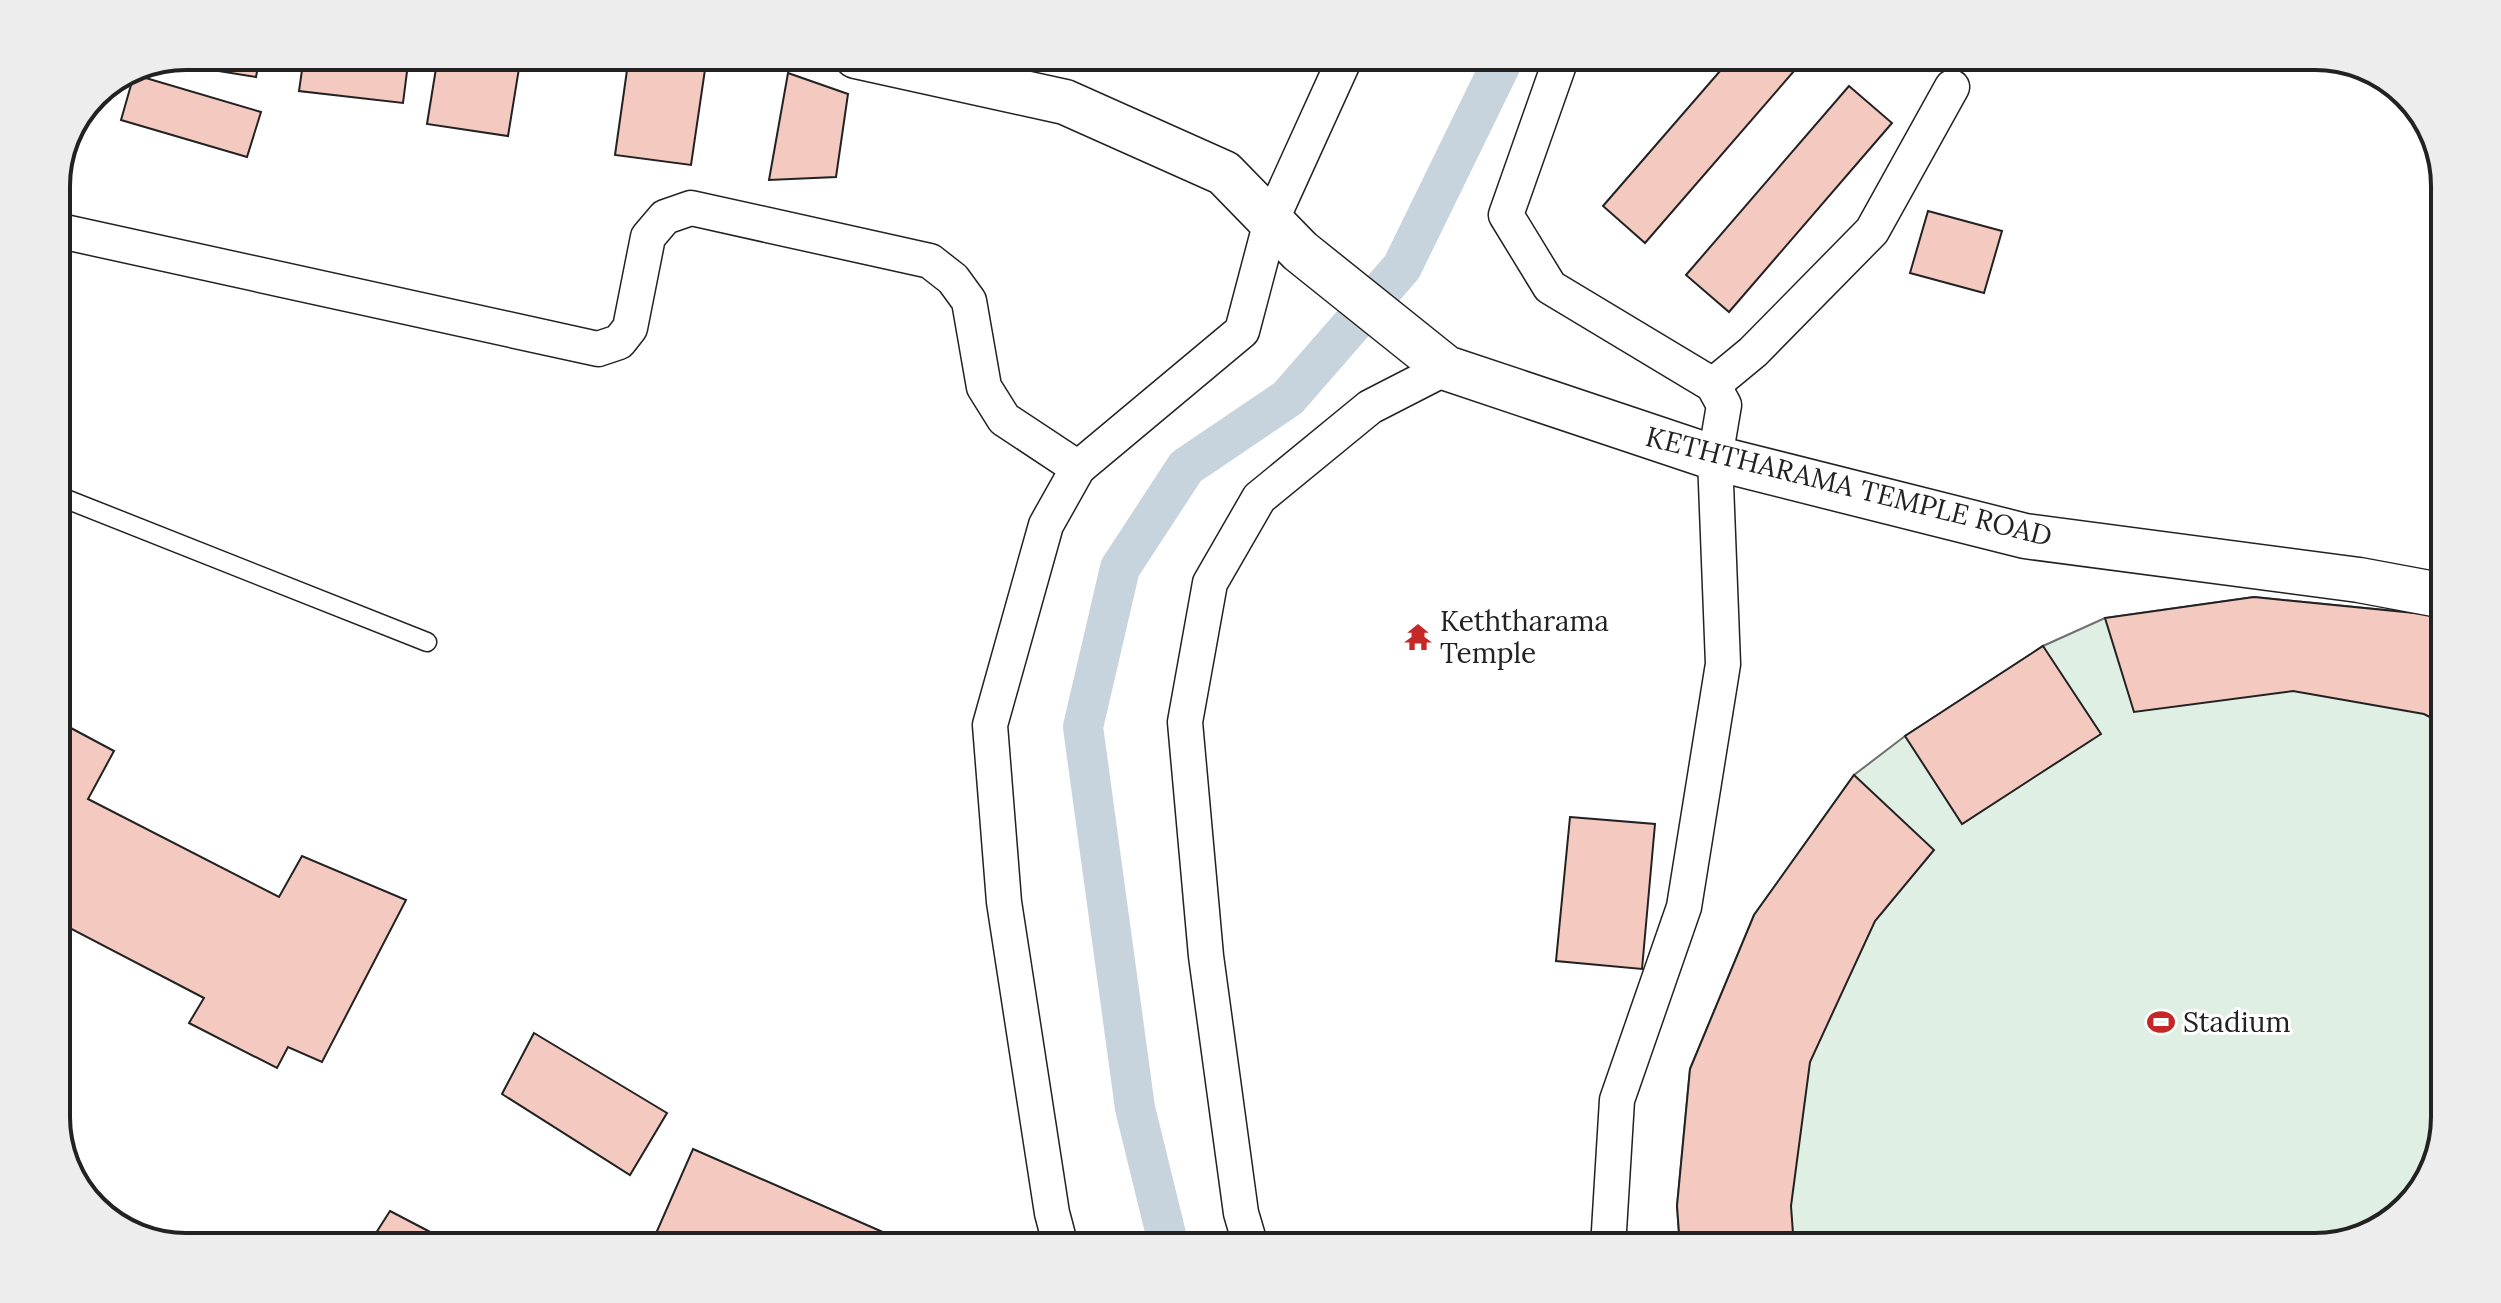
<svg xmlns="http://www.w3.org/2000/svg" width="2501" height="1303" font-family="Lora,serif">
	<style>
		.green { fill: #e0efe3; stroke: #6f6f6f; stroke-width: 2 }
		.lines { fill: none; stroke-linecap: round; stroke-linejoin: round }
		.canal { stroke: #c7d3dd; stroke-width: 40 }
		.building { fill: #f3c9c0; stroke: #222; stroke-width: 2 }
		.lane-casing { stroke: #222; stroke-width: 21 }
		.street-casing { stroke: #222; stroke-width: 37 }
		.secondary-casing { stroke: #222; stroke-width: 47 }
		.lane { stroke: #fff; stroke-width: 18 }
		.street { stroke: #fff; stroke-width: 34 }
		.secondary { stroke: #fff; stroke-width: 44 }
		.labels { text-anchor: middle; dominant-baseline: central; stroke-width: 6; stroke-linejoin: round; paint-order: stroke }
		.street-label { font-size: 28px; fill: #222; stroke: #fff }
		.poi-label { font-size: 28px; fill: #222; stroke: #fff; text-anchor: start }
		.rim { fill: none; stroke: #222; stroke-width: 4 }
	</style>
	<rect width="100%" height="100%" fill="#fff"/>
	<polygon class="green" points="2254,597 2445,616 2445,1117 2431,1175 2380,1229 2315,1247 1680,1247 1677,1206 1690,1069 1754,915 1854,775 1905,736 2043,646 2105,618"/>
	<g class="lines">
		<polyline class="canal" points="1169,1247 1135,1108 1083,727 1120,568 1186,467 1288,398 1402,267 1505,56"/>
	</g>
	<g class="building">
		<polygon points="186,56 260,56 256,77 169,63"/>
		<polygon points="304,56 409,56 403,103 299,91"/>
		<polygon points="438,56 521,56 508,136 427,124"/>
		<polygon points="629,56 707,56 691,165 615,155"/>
		<polygon points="1733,56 1807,56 1645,243 1603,206"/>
		<polygon points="788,73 848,94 836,177 769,180"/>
		<polygon points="139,76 261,112 247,157 121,120 133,78"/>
		<polygon points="1849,86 1892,123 1729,312 1686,275"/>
		<polygon points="1928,211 2002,231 1984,293 1910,273"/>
		<polygon points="2254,597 2445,616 2445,725 2424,714 2293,691 2134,712 2105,618"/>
		<polygon points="2043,646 2101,734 1962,824 1905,736"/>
		<polygon points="56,720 114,751 88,799 279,897 302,856 406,900 322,1062 288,1047 277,1068 189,1023 204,998 56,921"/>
		<polygon points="1854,775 1934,850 1875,921 1810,1062 1791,1206 1794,1247 1680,1247 1677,1206 1690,1069 1754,915"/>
		<polygon points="1570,817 1655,824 1642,969 1556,961"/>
		<polygon points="534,1033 667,1113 630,1175 502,1094"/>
		<polygon points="693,1149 917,1247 650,1247"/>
		<polygon points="390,1211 459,1247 367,1247"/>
	</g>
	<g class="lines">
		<g class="lane-casing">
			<polyline id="lane" points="56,495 427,642"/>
		</g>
		<g class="street-casing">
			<g id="street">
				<polyline points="1562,56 1506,215 1550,287 1713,385 1724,405 1715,458 1723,664 1684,907 1617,1100 1608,1247"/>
				<polyline points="56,230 598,349 619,342 630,328 648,237 665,217 691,208 930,261 953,279 969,301 984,387 1004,419 1078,468"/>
				<polyline points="1713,385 1753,352 1872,231 1952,87"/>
				<polyline points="1061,1247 1052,1213 1004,902 990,725 1046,525 1078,468 1242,331 1271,221 1346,56"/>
				<polyline points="1251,1247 1241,1213 1206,956 1185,722 1210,583 1259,498 1370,407 1446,368"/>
			</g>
		</g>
		<g class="secondary-casing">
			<polyline id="secondary" points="856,56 1065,102 1224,173 1300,251 1446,368 1715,458 2025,536 2359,580 2445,596"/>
		</g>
		<use href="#lane" class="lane"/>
		<use href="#street" class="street"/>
		<use href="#secondary" class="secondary"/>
	</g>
	<defs>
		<g id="temple-bare" transform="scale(2.16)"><path d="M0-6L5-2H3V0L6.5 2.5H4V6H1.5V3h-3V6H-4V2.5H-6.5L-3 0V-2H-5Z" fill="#c62828" stroke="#fff" stroke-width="2.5" paint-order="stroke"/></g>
		<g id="stadium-bare" transform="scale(2.16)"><path d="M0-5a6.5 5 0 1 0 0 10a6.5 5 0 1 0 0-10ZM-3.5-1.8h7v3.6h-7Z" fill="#c62828" stroke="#fff" stroke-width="2.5" paint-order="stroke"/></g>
	</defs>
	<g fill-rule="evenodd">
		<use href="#temple-bare" x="1418" y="637"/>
		<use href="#stadium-bare" x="2161" y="1022"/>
	</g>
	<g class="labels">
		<g class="street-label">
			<text transform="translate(1849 486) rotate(14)">KETHTHARAMA TEMPLE ROAD</text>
		</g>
		<g class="poi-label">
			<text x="1440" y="621">Keththarama<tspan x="1440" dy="32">Temple</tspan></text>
			<text x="2183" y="1022">Stadium</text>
		</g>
	</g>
	<path d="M0 0H2501V1303H0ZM186 70H2315A116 116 0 0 1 2431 186V1117A116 116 0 0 1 2315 1233H186A116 116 0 0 1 70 1117V186A116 116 0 0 1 186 70Z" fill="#ededed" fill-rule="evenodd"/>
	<path class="rim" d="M186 70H2315A116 116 0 0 1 2431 186V1117A116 116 0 0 1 2315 1233H186A116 116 0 0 1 70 1117V186A116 116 0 0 1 186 70Z"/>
</svg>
